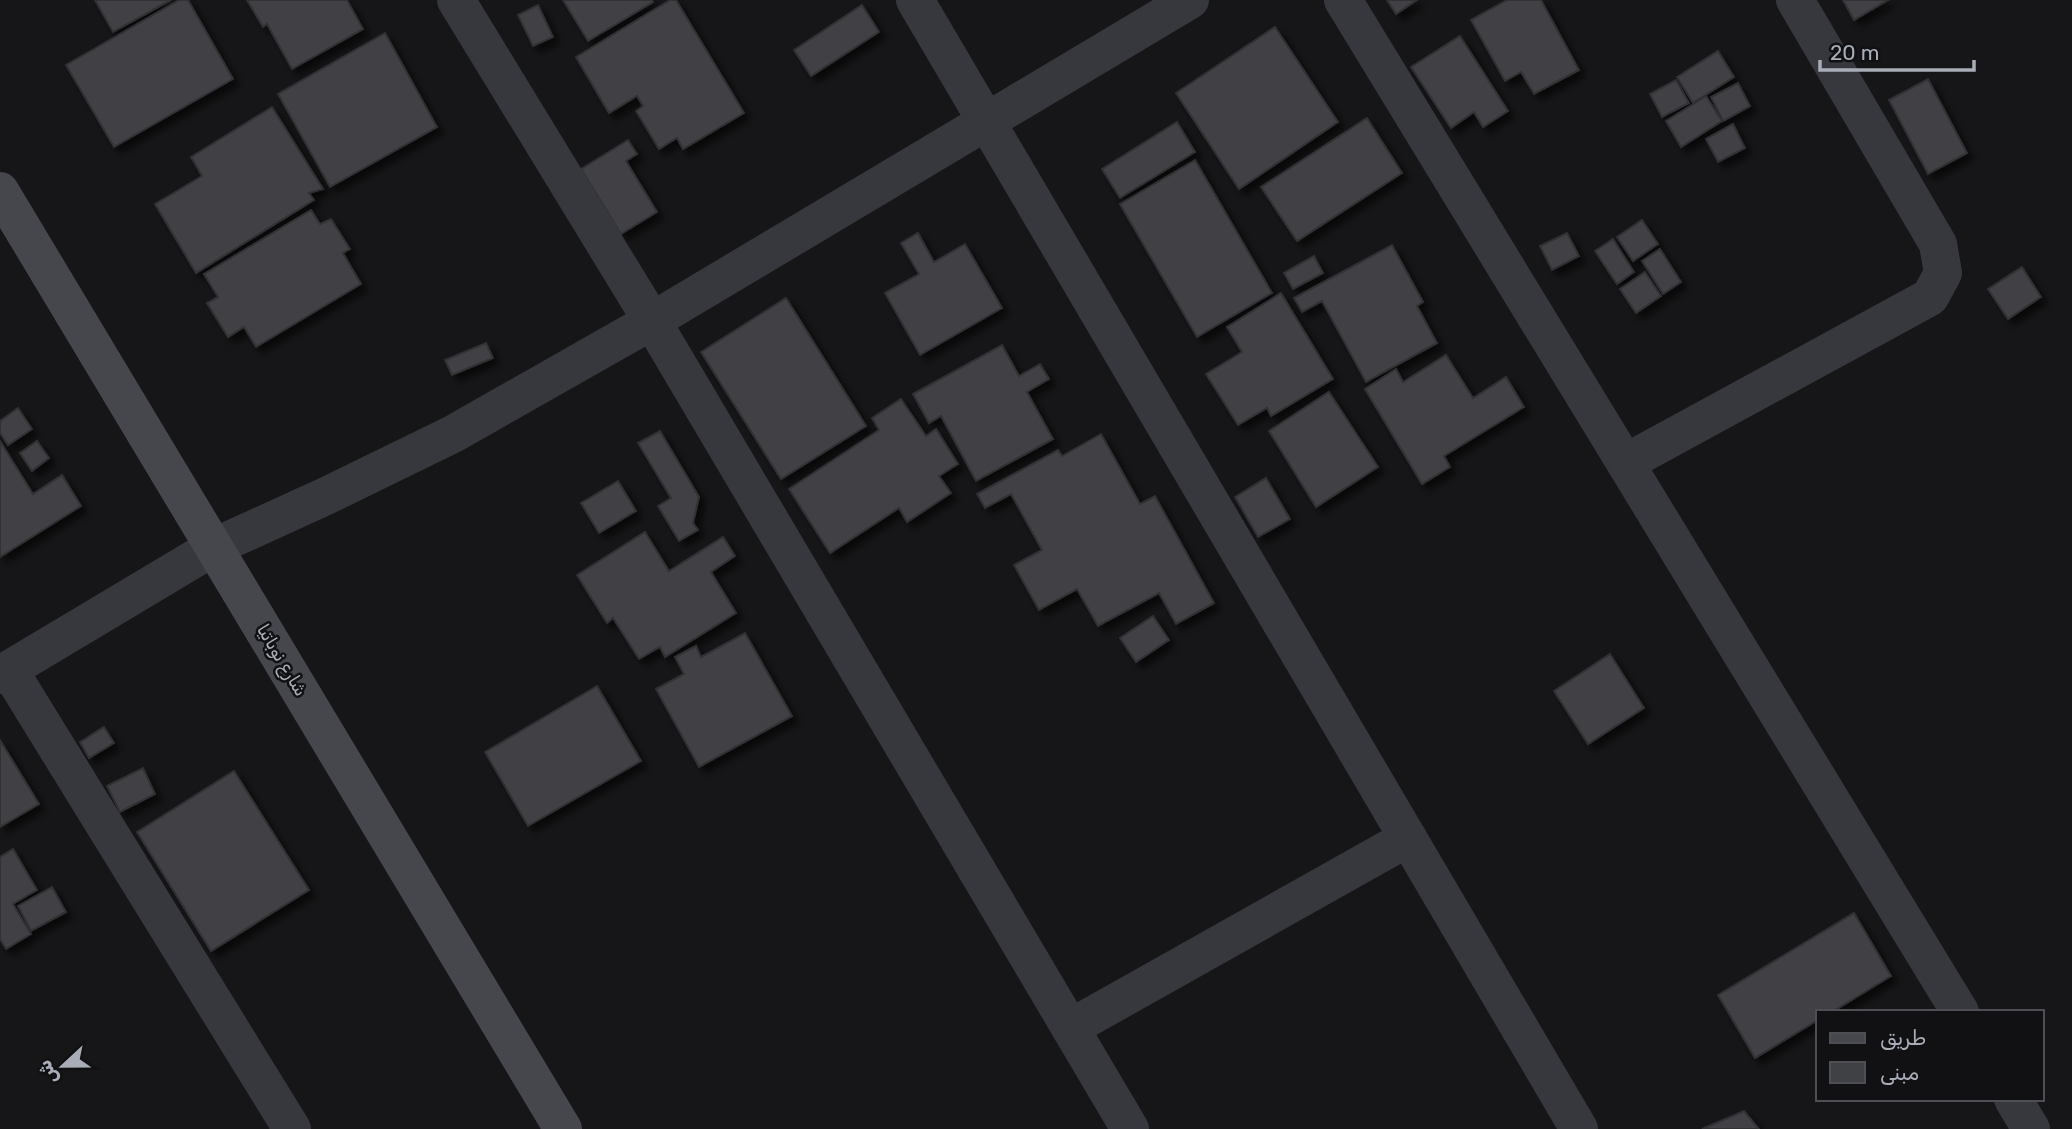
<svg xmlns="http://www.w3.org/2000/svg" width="2072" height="1129" font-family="Rubik,'Noto Sans Arabic',sans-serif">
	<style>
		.building { fill: #404145; stroke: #303034; stroke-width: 2; filter: url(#shadow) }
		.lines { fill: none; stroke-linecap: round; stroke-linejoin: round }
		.street { stroke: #37383d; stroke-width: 38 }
		.secondary { stroke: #45474d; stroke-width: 38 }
		.labels { text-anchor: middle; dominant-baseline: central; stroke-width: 5; stroke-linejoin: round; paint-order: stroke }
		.street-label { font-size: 18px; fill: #a8adb8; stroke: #111113 }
	</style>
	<defs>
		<filter id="shadow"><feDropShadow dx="6" dy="6" stdDeviation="3.5" flood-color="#0009"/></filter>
	</defs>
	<rect width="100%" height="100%" fill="#161618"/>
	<g class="building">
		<polygon points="95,0 171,0 113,32"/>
		<polygon points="179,0 188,0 233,79 114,147 66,65"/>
		<polygon points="247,0 347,0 363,29 292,69 267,24 263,27"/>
		<polygon points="563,0 652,0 653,2 588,41"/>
		<polygon points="670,0 676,0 744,113 683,149 677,138 659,149 636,111 643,106 637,96 609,113 576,57"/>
		<polygon points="1387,0 1417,0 1396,14"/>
		<polygon points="1507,0 1541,0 1579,70 1534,94 1521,72 1505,81 1471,20"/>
		<polygon points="1843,0 1888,0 1854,20"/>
		<polygon points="538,5 553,37 533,46 518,15"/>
		<polygon points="862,5 879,32 811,76 794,50"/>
		<polygon points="1275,27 1338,122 1239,189 1176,93"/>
		<polygon points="385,33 437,127 330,187 278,94"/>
		<polygon points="1460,36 1508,111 1483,127 1474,112 1451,128 1411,67"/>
		<polygon points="1718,51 1734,77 1693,103 1677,77"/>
		<polygon points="1928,79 1967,153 1928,174 1889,100"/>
		<polygon points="1676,80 1689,103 1662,117 1650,94"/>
		<polygon points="1738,83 1750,106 1723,121 1711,97"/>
		<polygon points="1706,96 1722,121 1681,147 1666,121"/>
		<polygon points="272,107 323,189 309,193 314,200 196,273 155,204 202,176 191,157"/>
		<polygon points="1367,118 1402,173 1297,241 1261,187"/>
		<polygon points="1177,122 1195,152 1120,198 1102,169"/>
		<polygon points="1733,124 1745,148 1718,162 1706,139"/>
		<polygon points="628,140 637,154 626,161 657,212 621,234 581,169"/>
		<polygon points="1195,160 1272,293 1197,337 1120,204"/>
		<polygon points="311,210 320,224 331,219 350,249 343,253 361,284 256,347 244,327 228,337 207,303 218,297 204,274"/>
		<polygon points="1642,220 1658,244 1633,261 1617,237"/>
		<polygon points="918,233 934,262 965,244 1002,308 920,355 885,293 919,274 901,243"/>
		<polygon points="1567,233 1579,256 1552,270 1540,246"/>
		<polygon points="1613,239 1634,272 1617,284 1595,251"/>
		<polygon points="1392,245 1423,302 1417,306 1437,343 1366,382 1322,301 1302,312 1294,298"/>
		<polygon points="1660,249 1681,282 1663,294 1642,261"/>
		<polygon points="1314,256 1323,273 1293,289 1284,273"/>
		<polygon points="2022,267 2041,297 2008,319 1988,289"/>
		<polygon points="1645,272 1661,296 1636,313 1620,289"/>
		<polygon points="1281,293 1333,379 1271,416 1267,408 1238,425 1206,374 1242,352 1227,327"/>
		<polygon points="786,298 866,426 781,479 701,352"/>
		<polygon points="486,343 493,358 452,375 445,360"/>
		<polygon points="1002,345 1019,376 1040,364 1049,379 1027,392 1053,439 976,481 941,416 929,423 913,394"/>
		<polygon points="1446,355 1473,398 1506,377 1524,407 1444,456 1450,467 1422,484 1365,389 1396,369 1403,382"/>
		<polygon points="1329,392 1378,467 1316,507 1269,431"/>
		<polygon points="901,399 926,436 936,429 958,464 939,476 951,493 907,522 899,508 830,553 789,489 879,430 872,418"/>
		<polygon points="18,408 32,429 8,445 0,433 0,421"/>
		<polygon points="660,431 699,497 693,523 698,530 679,541 658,506 671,498 638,443"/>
		<polygon points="1101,434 1140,504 1155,496 1214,603 1176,624 1159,593 1098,626 1077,589 1039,610 1014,565 1042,550 1011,494 985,508 977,494 1058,450 1062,456"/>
		<polygon points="0,441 33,494 62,475 81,506 0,557"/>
		<polygon points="37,441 49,458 32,471 20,453"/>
		<polygon points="1266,478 1290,519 1258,537 1235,497"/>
		<polygon points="618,481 636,511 599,533 581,503"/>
		<polygon points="645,532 669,571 723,537 735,556 711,572 736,613 665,657 660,647 639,659 613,618 607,623 577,575"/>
		<polygon points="1153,616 1169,640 1136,662 1120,638"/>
		<polygon points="745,633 792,716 699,767 656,689 684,674 675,657 696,646 701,657"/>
		<polygon points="1610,654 1644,708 1588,744 1554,691"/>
		<polygon points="597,686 641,761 528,826 485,752"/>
		<polygon points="104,727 114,743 89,758 80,742"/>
		<polygon points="0,740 39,804 0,827"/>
		<polygon points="143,768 155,794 120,812 107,786"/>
		<polygon points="234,771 309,890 211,951 137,832"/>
		<polygon points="13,849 37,890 13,904 31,934 6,949 0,939 0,857"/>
		<polygon points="52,887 66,912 31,931 18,906"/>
		<polygon points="1854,913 1891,976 1832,1012 1818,1012 1818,1020 1755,1058 1718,995"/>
		<polygon points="1744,1111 1759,1129 1702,1129"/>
	</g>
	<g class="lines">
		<g class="street">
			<polyline points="456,0 652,321 1130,1129"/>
			<polyline points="915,0 1579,1129"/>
			<polyline points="1343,0 1960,1012"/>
			<polyline points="1627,462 1930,297 1943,273 1938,244 1795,0"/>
			<polyline points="9,670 292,1129"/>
			<polyline points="0,675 214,547 326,496 453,434 652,321 1190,0"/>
			<polyline points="1070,1028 1408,838"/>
			<polyline points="2013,1099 2031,1129"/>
		</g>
		<polyline class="secondary" points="0,191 563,1129"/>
	</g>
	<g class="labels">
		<g class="street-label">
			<text transform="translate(282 660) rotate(59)">شارع نوباتيا</text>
		</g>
	</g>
	<rect x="1816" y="1010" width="228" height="91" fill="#111113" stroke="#4d4f55" stroke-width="2"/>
	<rect x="1830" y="1033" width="35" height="10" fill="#45474d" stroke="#4d4f55" stroke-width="2"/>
	<text x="1880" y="1045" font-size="21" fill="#a8adb8">طريق</text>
	<rect x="1830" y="1062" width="35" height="21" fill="#404145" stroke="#4d4f55" stroke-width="2"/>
	<text x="1880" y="1080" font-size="21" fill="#a8adb8">مبنى</text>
	<g transform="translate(63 1066) rotate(248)" stroke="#111113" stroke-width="5" paint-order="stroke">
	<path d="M0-5L12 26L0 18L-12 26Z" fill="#a8adb8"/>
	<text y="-10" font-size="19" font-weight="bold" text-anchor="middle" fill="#a8adb8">ش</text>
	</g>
	<path d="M1820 60v10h154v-10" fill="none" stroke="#a8adb8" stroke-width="3.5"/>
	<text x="1830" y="60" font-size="21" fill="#a8adb8" stroke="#111113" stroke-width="5" paint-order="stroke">20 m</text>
</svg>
